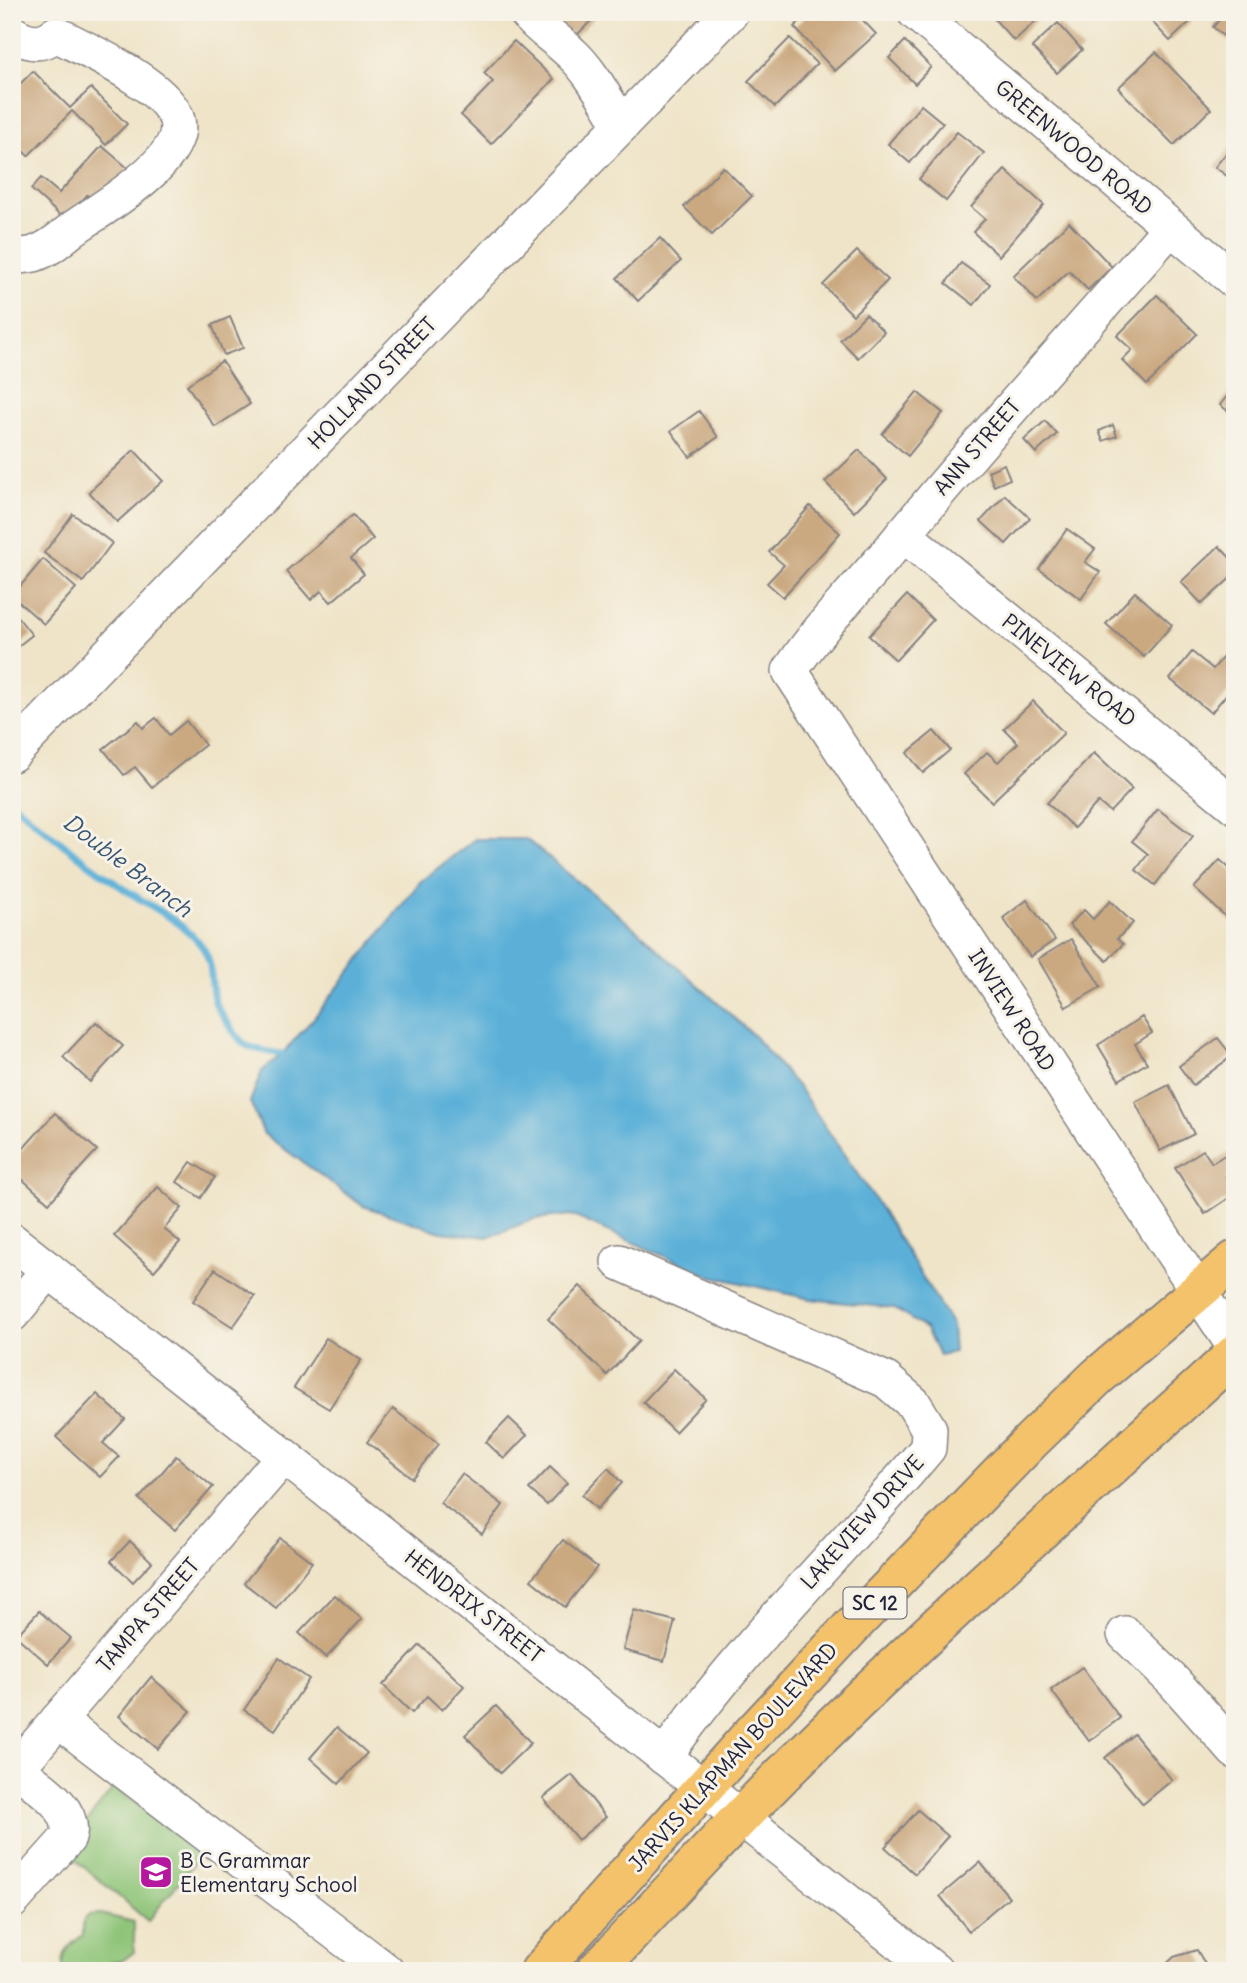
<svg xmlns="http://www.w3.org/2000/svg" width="1247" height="1983" font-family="Delius,sans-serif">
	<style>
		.green { fill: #8cc376; stroke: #577258; stroke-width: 2 }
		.water { fill: #5cb0d8; stroke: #3f698a; stroke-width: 2 }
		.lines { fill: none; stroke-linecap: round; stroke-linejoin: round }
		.stream { stroke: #5cb0d8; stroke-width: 7 }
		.building { fill: #caa880 }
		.minor-casing { stroke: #888382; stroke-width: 38 }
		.highway-casing { stroke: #888382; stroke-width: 42 }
		.minor { stroke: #fff; stroke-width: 35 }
		.highway { stroke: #f4c26a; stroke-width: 38 }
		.labels { text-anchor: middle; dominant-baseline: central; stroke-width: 6; stroke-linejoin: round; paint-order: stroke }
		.shield { fill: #f7f3e8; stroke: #62616f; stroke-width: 2 }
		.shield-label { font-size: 19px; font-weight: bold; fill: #22223b }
		.street-label { font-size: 21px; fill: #22223b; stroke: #f7f3e8 }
		.poi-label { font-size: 21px; fill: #22223b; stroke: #f7f3e8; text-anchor: start }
		.water-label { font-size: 23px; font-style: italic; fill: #365472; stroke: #f7f3e8 }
	</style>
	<rect width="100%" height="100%" fill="#f7f3e8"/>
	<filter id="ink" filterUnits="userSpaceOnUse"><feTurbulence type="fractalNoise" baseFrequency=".0143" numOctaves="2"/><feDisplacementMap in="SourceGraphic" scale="14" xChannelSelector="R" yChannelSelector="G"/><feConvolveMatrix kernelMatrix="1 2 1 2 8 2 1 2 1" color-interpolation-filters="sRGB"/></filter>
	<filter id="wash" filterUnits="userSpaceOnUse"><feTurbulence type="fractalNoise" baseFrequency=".00686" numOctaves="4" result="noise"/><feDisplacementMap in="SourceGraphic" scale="28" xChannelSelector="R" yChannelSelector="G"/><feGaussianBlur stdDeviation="1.57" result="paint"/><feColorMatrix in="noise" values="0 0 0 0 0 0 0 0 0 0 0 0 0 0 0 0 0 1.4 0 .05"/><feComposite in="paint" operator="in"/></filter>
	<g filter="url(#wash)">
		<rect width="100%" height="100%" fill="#efe4c8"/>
		<g class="green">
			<polygon points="114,1787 201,1854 148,1921 64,1850"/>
			<path d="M101,1914l33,8v30l-12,9h-12l-9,10h-38c-1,-20 5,-25 20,-36v-14l5,-6z"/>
		</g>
		<polygon class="water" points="475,839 526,839 638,931 753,1035 799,1088 877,1203 952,1325 954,1352 939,1355 926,1329 893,1308 810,1299 707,1275 571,1215 534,1219 488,1237 441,1232 363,1206 264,1134 250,1102 262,1071 282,1054 313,1019 420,882"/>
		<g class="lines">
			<path class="stream" d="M12,802c35,31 73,60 111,86 26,18 58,32 78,57 14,18 8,37 14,57 2,7 24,39 31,43 6,4 29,8 36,9"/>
		</g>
		<g id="blocks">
			<g class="building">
				<polygon points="549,12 600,12 574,38"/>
				<polygon points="810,12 855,12 876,34 835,71 794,27"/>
				<polygon points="988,12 1040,12 1042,15 1014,41"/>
				<polygon points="1143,12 1187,12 1193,19 1170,41"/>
				<polygon points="1226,12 1235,12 1235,46 1213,27"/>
				<polygon points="1058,23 1082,50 1057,73 1032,47"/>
				<polygon points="790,38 817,64 775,107 748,81"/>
				<polygon points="514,41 554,79 491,144 461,115 493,82 484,73"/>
				<polygon points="905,41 931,67 915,84 889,58"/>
				<polygon points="1156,52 1211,109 1174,145 1118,88"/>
				<polygon points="33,71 70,108 91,88 127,124 106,145 72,111 28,156 12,140 12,92"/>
				<polygon points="921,105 943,123 910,163 888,144"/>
				<polygon points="957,132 984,153 946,201 919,179"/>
				<polygon points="1235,142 1235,182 1215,167"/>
				<polygon points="102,146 129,169 97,204 87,195 65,220 31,189 41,178 59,193"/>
				<polygon points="723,167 752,196 712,235 684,207"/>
				<polygon points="1005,170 1044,205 999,256 973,232 985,219 971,207"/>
				<polygon points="1069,222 1112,267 1088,290 1069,271 1037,301 1013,276"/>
				<polygon points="660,238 681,261 638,301 617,278"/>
				<polygon points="857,251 888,280 853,315 823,285"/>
				<polygon points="961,263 990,284 974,305 946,283"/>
				<polygon points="1157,295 1197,334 1147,385 1122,360 1132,350 1117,336"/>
				<polygon points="866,314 884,332 858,358 840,340"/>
				<polygon points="230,317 243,348 224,355 212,325"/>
				<polygon points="222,361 250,404 215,427 187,385"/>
				<polygon points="1235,386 1235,416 1220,405"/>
				<polygon points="917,392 943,413 908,456 882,434"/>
				<polygon points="699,411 718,437 690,457 671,431"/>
				<polygon points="1045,421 1057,434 1036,453 1024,440"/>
				<polygon points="1113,425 1117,436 1103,441 1099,431"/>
				<polygon points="134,450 163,481 117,522 89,492"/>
				<polygon points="859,450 887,479 854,512 825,482"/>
				<polygon points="1004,464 1010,479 994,486 988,471"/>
				<polygon points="1005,495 1030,518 1006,544 981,521"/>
				<polygon points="810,506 840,533 783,597 767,583 784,565 769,552"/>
				<polygon points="73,514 112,543 83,582 44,553"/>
				<polygon points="353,515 373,539 351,558 364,574 331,602 321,591 311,600 286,571"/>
				<polygon points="1067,529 1095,549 1085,562 1100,572 1081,599 1039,569"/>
				<polygon points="1219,546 1235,563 1235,574 1202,604 1181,582"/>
				<polygon points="43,559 76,588 44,624 12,596"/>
				<polygon points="1135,592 1172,625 1144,657 1106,624"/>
				<polygon points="907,595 933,620 896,660 869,636"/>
				<polygon points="12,610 32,635 12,651"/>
				<polygon points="1192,652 1213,669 1223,657 1235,667 1235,684 1211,713 1170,679"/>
				<polygon points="1033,701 1064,733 992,802 964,774 987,752 998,762 1018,743 1004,729"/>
				<polygon points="156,718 169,735 186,721 205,745 152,787 135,767 124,775 103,749 138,721 143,728"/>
				<polygon points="934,731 950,750 923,773 907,753"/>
				<polygon points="1094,753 1132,789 1110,812 1098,802 1074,828 1047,803"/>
				<polygon points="1158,809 1193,836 1155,885 1136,870 1148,854 1132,841"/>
				<polygon points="1220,860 1235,873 1235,925 1194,888"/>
				<polygon points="1027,900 1055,940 1030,957 1003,918"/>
				<polygon points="1110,901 1133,923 1117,939 1123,944 1107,961 1069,925 1084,910 1093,919"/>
				<polygon points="1071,939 1101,987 1066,1007 1038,959"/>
				<polygon points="1142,1017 1152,1033 1135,1044 1147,1063 1119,1080 1098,1045"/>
				<polygon points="96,1022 123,1046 90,1082 63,1057"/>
				<polygon points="1218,1038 1232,1056 1193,1085 1179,1066"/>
				<polygon points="1169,1085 1194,1134 1160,1151 1135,1102"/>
				<polygon points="55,1113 97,1150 49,1203 12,1170 12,1161"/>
				<polygon points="1203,1150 1212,1163 1233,1150 1235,1153 1235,1172 1226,1177 1235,1194 1205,1214 1175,1168"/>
				<polygon points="191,1162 215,1177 201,1198 177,1182"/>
				<polygon points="158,1187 182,1208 164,1229 180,1242 154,1271 114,1236"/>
				<polygon points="215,1269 255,1296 233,1327 193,1301"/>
				<polygon points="580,1286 639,1341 607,1375 548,1319"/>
				<polygon points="326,1338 361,1360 329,1409 294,1388"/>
				<polygon points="674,1369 706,1399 675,1432 643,1402"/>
				<polygon points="97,1394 125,1419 103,1443 119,1457 100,1477 56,1437"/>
				<polygon points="393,1409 439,1444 412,1478 367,1442"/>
				<polygon points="509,1418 527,1435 504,1459 486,1442"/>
				<polygon points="176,1456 213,1487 175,1530 139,1499"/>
				<polygon points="550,1467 567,1483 547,1505 529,1489"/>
				<polygon points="608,1468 622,1483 597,1509 582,1495"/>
				<polygon points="462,1474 503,1505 482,1534 440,1503"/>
				<polygon points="280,1538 312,1562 276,1608 244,1583"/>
				<polygon points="563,1540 597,1567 565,1607 531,1580"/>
				<polygon points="130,1541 152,1562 133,1582 111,1561"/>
				<polygon points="335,1595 362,1619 326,1658 299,1633"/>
				<polygon points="634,1610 675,1621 664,1661 623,1650"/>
				<polygon points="39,1611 71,1638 48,1664 16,1636"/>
				<polygon points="420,1645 464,1686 442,1710 427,1696 412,1713 383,1685"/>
				<polygon points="279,1658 309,1679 275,1730 244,1710"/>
				<polygon points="1082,1667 1120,1718 1089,1741 1051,1690"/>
				<polygon points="151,1677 191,1711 158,1749 119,1716"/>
				<polygon points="496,1706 531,1743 500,1773 465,1735"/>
				<polygon points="337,1727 367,1753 339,1784 310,1758"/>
				<polygon points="1134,1734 1172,1780 1143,1804 1105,1758"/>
				<polygon points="572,1775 606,1817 578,1840 543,1798"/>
				<polygon points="918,1810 948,1836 915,1874 885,1847"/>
				<polygon points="980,1862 1009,1897 969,1931 940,1896"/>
				<polygon points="1197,1950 1205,1964 1197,1971 1159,1971 1174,1957"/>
			</g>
		</g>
	</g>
	<g filter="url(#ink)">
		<use href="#blocks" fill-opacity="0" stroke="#888382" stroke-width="2"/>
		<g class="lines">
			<g class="minor-casing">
				<g id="minor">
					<path d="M526,12c13,17 30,26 45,41 21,19 35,48 51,72"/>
					<polyline points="915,12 1235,281"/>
					<path d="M12,33c15,10 29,13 44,1 32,17 102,47 119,81 20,41 -75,94 -101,113 -13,10 -24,21 -40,26 -7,2 -15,2 -22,1"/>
					<path d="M1170,228c-93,107 -189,211 -279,321 -34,40 -72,78 -101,122l445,676"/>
					<polyline points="903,534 1235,806"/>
					<polyline points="12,754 731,12"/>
					<polyline points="12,1241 935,1971"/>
					<path d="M619,1262l267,118 27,23 16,26 -1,19c-87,104 -186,198 -264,309"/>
					<polyline points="12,1314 49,1270"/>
					<polyline points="1125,1634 1174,1682 1235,1751"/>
					<polyline points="58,1720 386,1971"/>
					<polyline points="12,1774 284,1456"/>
					<path d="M12,1901l56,-63c10,-29 -32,-53 -52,-69"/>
				</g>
			</g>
			<g class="highway-casing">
				<g id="highway">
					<polyline points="540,1971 749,1737 857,1621 1031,1441 1097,1377 1235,1260"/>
					<path d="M596,1971c80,-85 158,-171 242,-251 130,-125 264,-245 397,-366"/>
				</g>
			</g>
			<use href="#minor" class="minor"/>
			<use href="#highway" class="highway"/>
		</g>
	</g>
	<defs>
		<g id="school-square" transform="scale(1.75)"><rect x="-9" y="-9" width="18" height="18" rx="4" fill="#b5179e" stroke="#f7f3e8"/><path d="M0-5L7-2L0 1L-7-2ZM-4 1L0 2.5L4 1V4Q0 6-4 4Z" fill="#fff"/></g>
	</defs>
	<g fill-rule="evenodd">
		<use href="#school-square" x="156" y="1872"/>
	</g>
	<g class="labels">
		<rect class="shield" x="843.5" y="1587.5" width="63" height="31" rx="5"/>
		<g class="shield-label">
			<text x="875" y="1603">SC 12</text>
		</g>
		<g class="street-label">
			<text transform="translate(1074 147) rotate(40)">GREENWOOD ROAD</text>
			<text transform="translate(372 383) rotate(-46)">HOLLAND STREET</text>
			<text transform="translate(977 447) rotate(-49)">ANN STREET</text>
			<text transform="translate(1069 670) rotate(39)">PINEVIEW ROAD</text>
			<text transform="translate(1012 1010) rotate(57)">INVIEW ROAD</text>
			<text transform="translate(862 1522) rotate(-48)">LAKEVIEW DRIVE</text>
			<text transform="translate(474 1606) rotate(38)">HENDRIX STREET</text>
			<text transform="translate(148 1615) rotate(-49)">TAMPA STREET</text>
			<text transform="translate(733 1757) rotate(-48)">JARVIS KLAPMAN BOULEVARD</text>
		</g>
		<g class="poi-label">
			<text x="180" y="1860">B C Grammar<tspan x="180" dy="24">Elementary School</tspan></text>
		</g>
		<g class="water-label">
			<text transform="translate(128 865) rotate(37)">Double Branch</text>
		</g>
	</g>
	<rect width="1247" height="1983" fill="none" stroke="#f7f3e8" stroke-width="42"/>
</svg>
